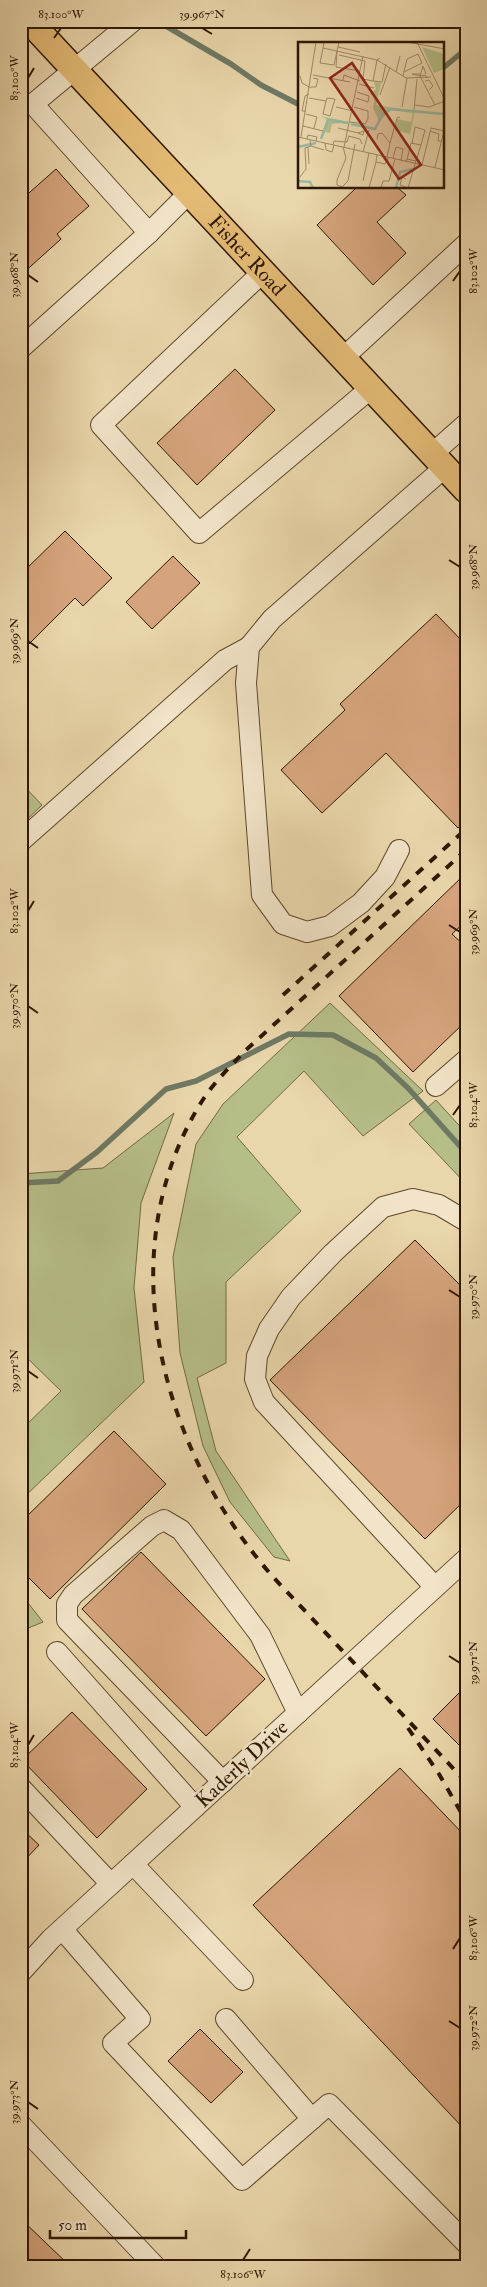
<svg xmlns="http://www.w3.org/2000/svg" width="487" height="2287" font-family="'IM FELL Double Pica',serif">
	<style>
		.green { fill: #b6be88; stroke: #726a45 }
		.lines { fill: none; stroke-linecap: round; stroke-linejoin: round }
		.stream { stroke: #6e7964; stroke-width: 5.5 }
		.building { fill: #d5a47c; stroke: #2f1702 }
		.minor-casing { stroke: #5e472c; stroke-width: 22 }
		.major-casing { stroke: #2f1702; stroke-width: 28 }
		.minor { stroke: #f1e4c8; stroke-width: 20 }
		.major { stroke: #e4bb75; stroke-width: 25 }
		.rail { stroke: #2f1702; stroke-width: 4; stroke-dasharray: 9 9; stroke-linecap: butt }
		.ticks { fill: none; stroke: #2f1702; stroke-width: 2 }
		.labels { text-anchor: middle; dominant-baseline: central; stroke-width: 5; stroke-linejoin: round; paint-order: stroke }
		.street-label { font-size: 21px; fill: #2f1702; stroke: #f1e4c8 }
		.inset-river { fill: none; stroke: #98baa5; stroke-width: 2.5 }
		.inset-road { fill: none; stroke: #9f8a67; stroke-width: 1 }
		.view { fill: #8f2418; fill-opacity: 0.15; stroke: #8f2418; stroke-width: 2.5 }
		.inset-edge { fill: none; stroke: #2f1702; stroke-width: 2.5 }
		.neatline { fill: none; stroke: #2f1702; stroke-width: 2 }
		.ticks-label { font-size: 12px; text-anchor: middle; fill: #2f1702 }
	</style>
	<rect width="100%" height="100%" fill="#e9d6aa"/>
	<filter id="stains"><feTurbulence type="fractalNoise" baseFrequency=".004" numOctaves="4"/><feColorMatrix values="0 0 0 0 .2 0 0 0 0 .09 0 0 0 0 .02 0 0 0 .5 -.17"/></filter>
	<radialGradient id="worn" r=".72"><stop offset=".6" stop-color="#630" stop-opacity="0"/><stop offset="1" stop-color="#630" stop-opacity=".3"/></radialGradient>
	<g class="green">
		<polygon points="21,783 42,805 21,825"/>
		<polygon points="330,1003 423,1091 363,1136 304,1071 237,1137 301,1211 226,1282 226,1363 197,1378 216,1451 290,1561 274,1557 230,1502 203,1446 180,1353 173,1257 196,1144 223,1104"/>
		<polygon points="436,1100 466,1133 466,1184 409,1124"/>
		<polygon points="174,1113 141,1203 134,1288 144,1382 21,1500 21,1430 61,1391 21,1352 21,1174 103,1168"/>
		<polygon points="21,1594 43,1622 21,1631"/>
	</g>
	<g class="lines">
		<g class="stream">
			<polyline points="159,22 231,64 261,85 300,105"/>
			<polyline points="443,68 466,49"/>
			<polyline points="21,1183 58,1181 97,1152 166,1089 196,1081 289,1034 333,1035 376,1058 408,1088 466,1153"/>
		</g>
	</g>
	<g class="building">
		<polygon points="56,169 89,206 57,234 61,239 21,275 21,200"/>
		<polygon points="356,188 398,188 406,195 377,222 406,253 373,285 317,225"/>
		<polygon points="235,369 275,410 197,485 157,443"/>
		<polygon points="65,531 112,578 83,606 75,598 21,652 21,574"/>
		<polygon points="173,556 200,583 152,629 126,602"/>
		<polygon points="436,614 466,645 466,820 458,828 386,753 322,813 281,770 345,710 340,704"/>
		<polygon points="466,873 466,921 452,934 466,947 466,1021 413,1072 339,996"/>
		<polygon points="415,1240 466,1291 466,1499 425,1539 270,1380"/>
		<polygon points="114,1431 166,1484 50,1599 21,1570 21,1522"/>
		<polygon points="141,1552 265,1679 206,1736 82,1609"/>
		<polygon points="466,1686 466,1752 433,1719"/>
		<polygon points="72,1712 147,1789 97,1838 22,1760"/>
		<polygon points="400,1768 466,1837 466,2131 253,1905"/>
		<polygon points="21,1828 39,1845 21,1864"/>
		<polygon points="200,2029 243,2072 211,2103 168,2061"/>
		<polygon points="21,2219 70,2266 21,2266"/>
	</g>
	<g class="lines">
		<g class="minor-casing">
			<g id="minor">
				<polyline points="133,21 33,104 149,233 189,193"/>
				<polyline points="263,272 101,425 199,533 371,388"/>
				<polyline points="21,348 149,233"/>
				<polyline points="343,358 466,244"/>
				<polyline points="432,454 466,424"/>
				<polyline points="21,841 225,660 249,647"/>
				<polyline points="399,850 385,877 361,903 330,926 307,932 283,924 262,895 246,683 249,647 272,619 445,467"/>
				<polyline points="436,1086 466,1060"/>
				<polyline points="435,1587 264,1402 255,1379 257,1356 269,1329 291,1297 333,1253 383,1207 413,1199 439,1205 466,1221"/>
				<polyline points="57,1652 195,1807"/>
				<polyline points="223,1782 67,1620 67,1604 73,1595 152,1526 164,1520 181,1530 260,1635 298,1713"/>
				<polyline points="21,1788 111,1884"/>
				<polyline points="133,1864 243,1980"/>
				<polyline points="62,1929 140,2019 113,2043 242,2180 312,2119"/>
				<polyline points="21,1972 51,1939 466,1559"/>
				<polyline points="226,2019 312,2119 329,2104 466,2243"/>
				<polyline points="21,2125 155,2266"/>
			</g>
		</g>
		<g class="major-casing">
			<g id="major">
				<path id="s1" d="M29,21l437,469"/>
			</g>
		</g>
		<use href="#minor" class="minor"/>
		<use href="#major" class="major"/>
		<g class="rail">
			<path d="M466,850l-220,200c-14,15 -30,30 -42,48 -98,152 -43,353 70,480l192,204"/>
			<polyline points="283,995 466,829"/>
			<polyline points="408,1728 439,1774 466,1821"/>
		</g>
	</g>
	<path class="ticks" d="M202,28l10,6M54,38l7,-10M28,78l6,-10M28,275l10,7M453,281l7,-10M449,560l11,7M28,641l10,7M28,911l6,-10M449,925l11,7M28,1006l10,7M453,1115l7,-10M449,1290l11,7M28,1371l10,7M449,1656l11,7M28,1745l6,-10M453,1949l7,-11M449,2021l11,7M28,2102l10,7M243,2260l7,-11"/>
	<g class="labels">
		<g class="street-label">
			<text stroke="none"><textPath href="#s1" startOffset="320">Fisher Road</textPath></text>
			<text transform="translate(242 1764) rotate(-43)">Kaderly Drive</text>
		</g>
	</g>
	<g transform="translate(298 42)">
		<rect width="146" height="146" fill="#e9d6aa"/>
		<path d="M124,5l22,7v15l-10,4zM76,40l7,1 -5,22 39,6 -5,23 -15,-4 2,-11 14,3 2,-9 -22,-3 -12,11 -6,-13 2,-12 -5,-2 6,-5zM22,74l29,6 -17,2 -2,9 -5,-1 -4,8 6,-21z" fill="#b6be88"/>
		<path class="inset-river" d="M53,82l24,5 8,-15 8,-5 52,5M23,97l7,-19 20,3M0,105l18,-4M0,139l12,1 3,6M98,146l4,-16 13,-3"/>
		<path class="inset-road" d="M26,0l-1,6 54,12 29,18 25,-1M109,0l38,7M119,0l28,58M40,5l22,5M25,6l-3,15 14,2 5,-23M39,9l-1,16 24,4M41,13l26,6 -2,18 10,2 9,1 4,-18M98,30l4,-16M15,33l37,7M2,34l2,7 9,5M105,34l4,-17 11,-5 4,9 -18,9M122,34l3,-10 3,8M122,34l-8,-2h8M129,36l-2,-3 -5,1 15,29M45,38l1,-5 16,6M75,39l4,-21 3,-2M127,39l4,-1 4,6 -4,4M61,42l15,4M13,45h5l2,-8 -5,-1M82,53l10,-28M11,56l17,3 -3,13 7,2 5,-17 -8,-1 -1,3M58,56l12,4 1,-6 -12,-4M117,63l14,2 16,-6M38,65l17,4M104,65l5,-29M116,68l3,-31M8,69h-4l3,-15 4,-2M8,72l11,3 -3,11M52,80l15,2 3,-5v-8l-14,-4M5,84l20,5M40,86l20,5 6,-2 -1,4 -5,-2M132,89l9,3 -1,7h3M50,94l12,3 2,5M0,95l147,33M3,95l15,-95M9,97l1,-4 9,2 -1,4M79,97l1,-5 4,-1 8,10 -3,14M12,98l1,6 13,4M27,101l1,7 6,2 2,-7M92,101l7,-25 3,-1M114,102l3,-17 10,3 -4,15M35,103l1,-4 13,1 2,-6M10,105l1,17M45,105l3,11 -9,22v5l5,2 6,-6 7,-37M46,105l19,-91M65,110l6,-22M79,113l-1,7 9,2 3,-6M95,116l3,-11 7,2 -2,12M109,117l4,-16 10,2 -5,16M124,123l9,-37 14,3M137,125l9,-36M2,135l6,-8 -1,-21 6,-2M108,137l-4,-2 -2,8 8,3 8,-27 -9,-2 -1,3M65,139l6,-28M71,146l7,-26M83,146l2,-7h6l6,-22"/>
		<path class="view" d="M54,21l69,102 -22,14 -69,-101z"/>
		<rect width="146" height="146" class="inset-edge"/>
	</g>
	<rect width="487" height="2287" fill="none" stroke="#e9d6aa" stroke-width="55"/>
	<path d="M50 2230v8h136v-8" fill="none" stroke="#2f1702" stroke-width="2.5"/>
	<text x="58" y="2230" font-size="15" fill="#2f1702" stroke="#f1e4c8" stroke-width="4" paint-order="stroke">50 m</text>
	<rect x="28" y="28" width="432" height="2232" class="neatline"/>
	<g class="ticks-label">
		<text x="61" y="18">83.100°W</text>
		<text x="202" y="18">39.967°N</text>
		<text transform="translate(14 78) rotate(-90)" y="4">83.100°W</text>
		<text transform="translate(473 271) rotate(-90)" y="4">83.102°W</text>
		<text transform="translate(14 275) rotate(-90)" y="4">39.968°N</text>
		<text transform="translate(473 567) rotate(-90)" y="4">39.968°N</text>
		<text transform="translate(14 641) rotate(-90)" y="4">39.969°N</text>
		<text transform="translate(14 911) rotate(-90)" y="4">83.102°W</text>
		<text transform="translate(473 932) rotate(-90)" y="4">39.969°N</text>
		<text transform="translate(14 1006) rotate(-90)" y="4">39.970°N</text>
		<text transform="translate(473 1105) rotate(-90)" y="4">83.104°W</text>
		<text transform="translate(473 1297) rotate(-90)" y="4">39.970°N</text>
		<text transform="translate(14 1371) rotate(-90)" y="4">39.971°N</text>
		<text transform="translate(473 1663) rotate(-90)" y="4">39.971°N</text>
		<text transform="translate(14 1745) rotate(-90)" y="4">83.104°W</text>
		<text transform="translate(473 1938) rotate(-90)" y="4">83.106°W</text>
		<text transform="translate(473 2028) rotate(-90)" y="4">39.972°N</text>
		<text transform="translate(14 2102) rotate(-90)" y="4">39.973°N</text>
		<text x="243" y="2278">83.106°W</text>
	</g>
	<rect width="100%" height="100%" filter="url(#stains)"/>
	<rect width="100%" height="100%" fill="url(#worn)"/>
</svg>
